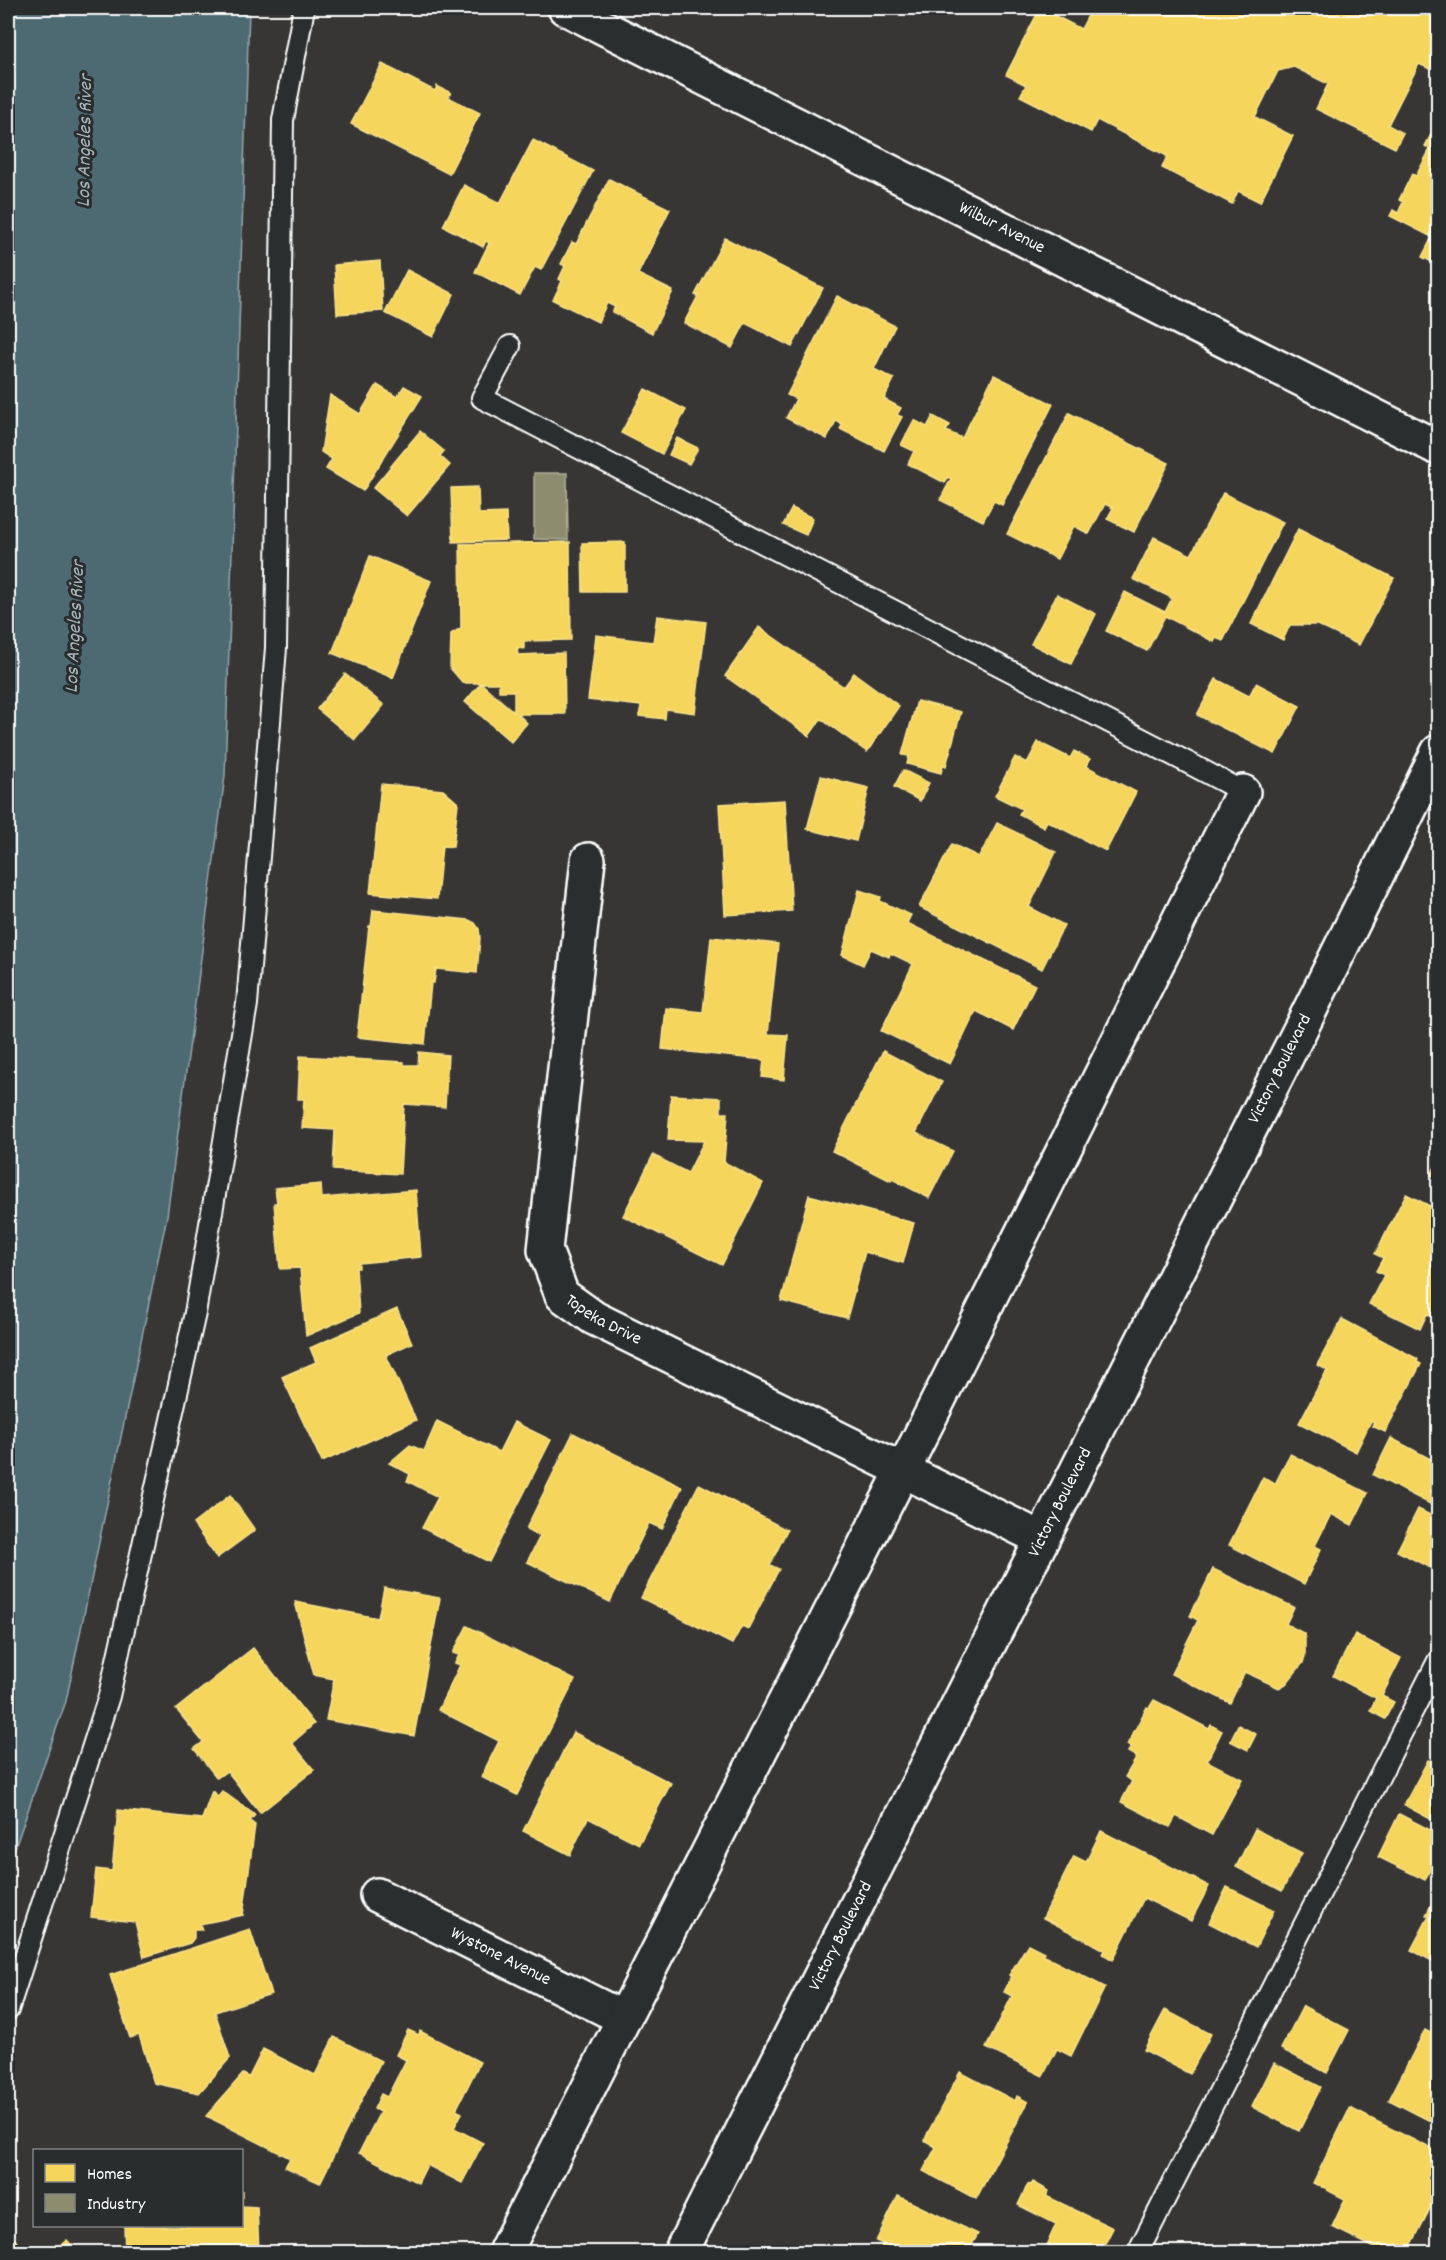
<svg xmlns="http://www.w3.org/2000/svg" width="1446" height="2260" font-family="Dekko,sans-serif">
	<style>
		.water { fill: #4e6b73; stroke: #95a6ab; stroke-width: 1.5 }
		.homes { fill: #f6d55c; stroke: #f9e28d; stroke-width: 1.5; fill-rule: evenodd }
		.industry { fill: #8c8c6e; stroke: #aeae9a; stroke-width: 1.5 }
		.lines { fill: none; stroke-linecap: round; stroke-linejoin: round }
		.lane-casing { stroke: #fff; stroke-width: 24 }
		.street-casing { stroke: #fff; stroke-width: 38 }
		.secondary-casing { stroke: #fff; stroke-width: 38 }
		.primary-casing { stroke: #fff; stroke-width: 38 }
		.lane { stroke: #2a2d2e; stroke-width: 20 }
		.street { stroke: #2a2d2e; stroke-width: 33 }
		.secondary { stroke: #2a2d2e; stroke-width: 33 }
		.primary { stroke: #2a2d2e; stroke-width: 33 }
		.labels { text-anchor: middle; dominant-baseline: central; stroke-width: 6; stroke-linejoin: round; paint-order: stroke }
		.street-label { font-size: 18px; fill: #fff; stroke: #2a2d2e }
		.water-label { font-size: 20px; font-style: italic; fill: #a6b5b9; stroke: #2a2d2e }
	</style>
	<rect width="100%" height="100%" fill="#373635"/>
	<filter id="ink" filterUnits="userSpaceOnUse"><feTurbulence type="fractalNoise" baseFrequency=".0167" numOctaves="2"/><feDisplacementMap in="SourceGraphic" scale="12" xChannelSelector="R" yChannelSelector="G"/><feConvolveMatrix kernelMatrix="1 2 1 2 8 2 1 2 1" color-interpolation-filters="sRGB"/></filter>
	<g filter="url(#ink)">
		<polygon class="water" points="8,8 249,8 225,776 167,1216 66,1701 8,1868"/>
		<g class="homes">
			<polygon points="1040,8 1081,29 1092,8 1438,8 1438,53 1430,69 1419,64 1388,125 1403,133 1395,148 1316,109 1328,84 1294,67 1278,71 1255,117 1293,136 1260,202 1238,191 1232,204 1162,168 1167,156 1097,120 1091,132 1020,96 1026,85 1006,75"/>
			<polygon points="382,64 435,91 437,86 451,93 448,97 480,113 449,174 351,124"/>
			<polygon points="1438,121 1438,265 1422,257 1432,237 1390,216 1393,210 1398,213 1403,202 1399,200 1412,174 1416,176 1430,149 1425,146"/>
			<polygon points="533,140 593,171 541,270 535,267 520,295 475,272 489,243 486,241 483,247 443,226 464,185 500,203"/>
			<polygon points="609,179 670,209 638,274 673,291 652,333 612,312 615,307 607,303 598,322 553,300 562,281 559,279 565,266 561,264 572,242 576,244"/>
			<polygon points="725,238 823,288 792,347 745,323 732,348 684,323 698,296 695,295"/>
			<polygon points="380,261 383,311 337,314 334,265"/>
			<polygon points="407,270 454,294 433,337 385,313"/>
			<polygon points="837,296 895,326 874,369 894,379 884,399 901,408 897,415 902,417 884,451 840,429 843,424 836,421 827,439 786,418 796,399 787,395"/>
			<polygon points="994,375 1053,404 1002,505 994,501 983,521 940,500 951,479 948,477 945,483 908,464 914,451 901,445 914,420 927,427 933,416 950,425 946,431 962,438"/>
			<polygon points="377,385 397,397 404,386 422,396 363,491 326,469 332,459 321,452 330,395 360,414"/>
			<polygon points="645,389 686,410 662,454 621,433"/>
			<polygon points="1069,413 1169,463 1134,532 1107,519 1113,508 1105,504 1089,534 1074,526 1057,559 1007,534"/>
			<polygon points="420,431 444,451 440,456 450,465 407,516 373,488"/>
			<polygon points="677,438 698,448 689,464 669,455"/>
			<polygon points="478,487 479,514 506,513 507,540 453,542 451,488"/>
			<polygon points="1223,493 1283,522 1223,641 1216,638 1214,642 1165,616 1147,651 1106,631 1125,592 1165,612 1172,598 1133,579 1154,537 1191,555"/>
			<polygon points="792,508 813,518 806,535 783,525"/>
			<polygon points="1298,529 1394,578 1359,645 1317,625 1290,625 1283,640 1251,624"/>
			<path d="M570,542l1,98 -47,1v8l-7,-1 1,7 46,-2 1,61h-47l9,9 -16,19 -46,-40 16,-19h-18l-13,-15 1,-34 10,-6 -1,-84zM481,683h18v8h15v21z"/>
			<polygon points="625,542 625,592 583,592 582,543"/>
			<polygon points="370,556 431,581 393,678 332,653"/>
			<polygon points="1057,594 1096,614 1071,664 1031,644"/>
			<polygon points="657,616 706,622 695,713 666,709 665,719 639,716 641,706 588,700 596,635 653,642"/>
			<polygon points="759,627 844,687 854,673 899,706 867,752 821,719 809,736 725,676"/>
			<polygon points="345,674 384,705 355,740 317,709"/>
			<polygon points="1216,679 1249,696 1256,683 1300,706 1275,754 1197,715"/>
			<polygon points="917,701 961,712 946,766 943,765 941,773 907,764 909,756 902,755"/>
			<polygon points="1038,742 1070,758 1074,751 1090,759 1086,766 1136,792 1106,851 1047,821 1044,827 1019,814 1022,809 995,796 1015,757 1027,763"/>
			<polygon points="903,770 929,783 920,801 894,787"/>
			<polygon points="821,776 869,788 856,841 807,829"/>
			<polygon points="381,784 443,790 458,803 453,847 442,846 437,899 370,893"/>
			<polygon points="785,800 792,911 725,915 719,804"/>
			<polygon points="997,823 1056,852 1029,907 1064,925 1042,969 919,907 952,844 979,857"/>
			<polygon points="859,890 881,897 880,901 911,915 907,923 1035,985 1013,1030 976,1011 950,1064 881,1031 913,964 890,953 889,957 871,949 863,965 842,955"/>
			<polygon points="373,910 469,920 475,923 479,929 480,938 477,973 436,969 434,983 431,983 425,1044 357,1037 369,926 371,926"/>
			<polygon points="711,937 778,944 768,1034 788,1035 784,1080 762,1077 764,1060 662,1049 666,1008 703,1012"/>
			<polygon points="883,1051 942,1082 916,1133 953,1151 929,1198 892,1179 891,1181 832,1151"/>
			<polygon points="419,1052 448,1055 445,1107 404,1104 400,1174 333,1170 335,1130 302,1128 304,1099 298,1099 300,1056 404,1062 404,1065 418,1065"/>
			<polygon points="671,1095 721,1098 721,1113 728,1113 724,1162 763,1183 722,1265 623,1216 653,1155 688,1173 704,1141 668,1140"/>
			<polygon points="1438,1161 1438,1179 1431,1175"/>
			<polygon points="321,1184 322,1198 416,1190 421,1257 359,1263 359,1268 356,1268 359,1313 306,1336 300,1268 280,1269 274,1203 277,1203 275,1188"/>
			<polygon points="1406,1194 1438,1210 1438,1319 1427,1314 1420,1329 1369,1304 1384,1275 1376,1271 1383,1258 1375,1254"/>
			<polygon points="809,1195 914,1223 903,1263 865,1252 847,1318 781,1301"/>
			<polygon points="397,1309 412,1343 386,1355 416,1420 322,1462 282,1377 316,1362 310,1348"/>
			<polygon points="1342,1319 1418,1359 1417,1362 1421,1364 1385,1432 1372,1426 1374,1423 1371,1421 1356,1452 1299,1423 1327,1370 1317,1365"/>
			<polygon points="437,1421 499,1452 514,1422 551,1440 489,1562 422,1528 438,1497 407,1481 410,1474 389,1463 410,1445 424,1451"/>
			<polygon points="573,1433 682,1487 662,1529 649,1523 610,1602 527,1562 540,1536 526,1529"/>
			<polygon points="1391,1438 1438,1463 1438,1508 1373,1475"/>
			<polygon points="1290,1454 1368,1493 1352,1525 1331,1514 1315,1546 1321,1549 1304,1584 1229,1545 1263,1477 1275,1484"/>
			<polygon points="699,1484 787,1530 770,1565 779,1569 748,1629 742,1626 732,1644 641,1598"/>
			<polygon points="230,1495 255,1530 217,1558 193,1524"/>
			<polygon points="1418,1509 1438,1519 1438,1572 1397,1551"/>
			<polygon points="1213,1569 1294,1607 1286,1624 1305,1634 1305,1656 1303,1663 1286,1684 1279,1688 1245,1672 1230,1703 1171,1674 1198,1620 1190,1616"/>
			<polygon points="384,1588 440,1598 414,1736 326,1720 334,1679 314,1675 295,1602 378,1618"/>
			<polygon points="467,1626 575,1680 517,1795 481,1777 499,1741 438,1710 460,1665 455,1663 459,1655 453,1653"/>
			<polygon points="1355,1634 1401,1658 1382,1696 1394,1702 1385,1719 1370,1711 1376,1698 1333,1676"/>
			<polygon points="253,1648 314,1724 292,1743 314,1770 260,1813 227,1771 217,1778 194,1749 203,1742 176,1709"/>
			<polygon points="1154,1700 1209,1729 1211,1725 1222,1731 1207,1761 1242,1779 1212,1835 1176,1816 1170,1827 1121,1802 1132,1781 1125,1777 1137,1757 1128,1752 1131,1747 1127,1745 1147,1707 1149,1708"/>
			<polygon points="1238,1725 1256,1734 1248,1750 1230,1741"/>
			<polygon points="573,1732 671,1783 639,1844 588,1818 570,1855 523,1831"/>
			<polygon points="1428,1760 1438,1765 1438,1823 1404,1805"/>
			<polygon points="212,1791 218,1796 222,1791 255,1815 250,1821 255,1825 243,1915 200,1924 202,1930 194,1930 194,1938 190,1943 144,1957 135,1922 91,1917 96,1869 112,1871 118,1810 202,1819"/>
			<polygon points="1399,1814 1438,1834 1438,1853 1425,1880 1378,1857"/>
			<polygon points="1255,1829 1302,1853 1282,1891 1236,1867"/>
			<polygon points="1101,1831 1209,1886 1191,1921 1144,1898 1113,1960 1103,1954 1105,1950 1043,1918 1074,1856 1086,1862"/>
			<polygon points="1227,1887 1274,1910 1256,1947 1209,1923"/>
			<polygon points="1438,1891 1438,1964 1411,1950 1429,1916 1426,1915"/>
			<polygon points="250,1929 271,1994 215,2012 230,2058 199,2093 154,2083 139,2035 130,2038 110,1975"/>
			<polygon points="1028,1944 1044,1952 1042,1955 1105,1987 1071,2056 1057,2049 1043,2076 986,2048 1012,1996 1004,1992 1012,1976 1009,1975"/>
			<polygon points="1303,2006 1349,2030 1327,2073 1281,2049"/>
			<polygon points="1165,2010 1211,2034 1190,2074 1144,2050"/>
			<polygon points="408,2030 419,2035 420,2031 480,2062 456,2110 462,2113 454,2128 483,2143 462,2183 427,2165 418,2183 359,2153 380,2112 374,2109 381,2094 387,2097 406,2060 396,2055"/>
			<polygon points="1425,2030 1438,2037 1438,2125 1389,2100"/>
			<polygon points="334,2037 381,2061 320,2183 285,2167 290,2158 206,2116 243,2074 249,2077 263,2049 315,2075"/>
			<polygon points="1274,2063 1321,2087 1299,2131 1252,2107"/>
			<polygon points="960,2072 1015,2101 1017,2096 1028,2102 976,2199 923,2171 936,2147 924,2140"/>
			<polygon points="1350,2108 1438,2152 1427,2179 1438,2185 1438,2193 1408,2252 1383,2252 1332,2227 1345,2199 1313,2183"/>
			<polygon points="1033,2182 1049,2191 1046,2196 1113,2228 1101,2252 1065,2252 1047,2244 1056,2224 1018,2205 1028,2184 1031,2185"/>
			<polygon points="242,2190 242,2206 257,2207 259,2252 125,2252 124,2226 242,2226"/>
			<polygon points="898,2196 978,2234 968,2252 879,2252 883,2244 876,2241"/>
			<polygon points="8,2232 26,2252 8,2252"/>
			<polygon points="67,2240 78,2252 52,2252"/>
			<polygon points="360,2245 374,2252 356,2252"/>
		</g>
		<polygon class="industry" points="534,473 567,473 568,540 534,539"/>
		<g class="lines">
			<g class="lane-casing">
				<g id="lane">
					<polyline points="510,346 482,398 1200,769 1243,792"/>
					<polyline points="8,2010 109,1696 195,1313 247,1004 276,648 283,120 304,8"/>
					<polyline points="1138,2252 1438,1661"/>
				</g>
			</g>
			<g class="street-casing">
				<g id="street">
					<path id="s1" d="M588,860l-43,390 17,45 32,23 448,221"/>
					<path id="s2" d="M377,1895l246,123"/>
					<polyline points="505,2252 931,1415 1243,792"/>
				</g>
			</g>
			<g class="secondary-casing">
				<g id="secondary">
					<path id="s3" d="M565,8l873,440"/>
				</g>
			</g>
			<g class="primary-casing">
				<g id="primary">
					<path id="s4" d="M681,2252l623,-1230 134,-270"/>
				</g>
			</g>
			<use href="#lane" class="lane"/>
			<use href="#street" class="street"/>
			<use href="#secondary" class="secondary"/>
			<use href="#primary" class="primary"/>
		</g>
	</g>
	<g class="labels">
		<g class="street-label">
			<text stroke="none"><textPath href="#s3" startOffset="489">Wilbur Avenue</textPath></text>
			<text stroke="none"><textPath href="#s4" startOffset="1326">Victory Boulevard</textPath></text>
			<text stroke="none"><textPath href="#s1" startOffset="489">Topeka Drive</textPath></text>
			<text stroke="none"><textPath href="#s4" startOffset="840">Victory Boulevard</textPath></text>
			<text stroke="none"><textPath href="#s4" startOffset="354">Victory Boulevard</textPath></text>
			<text stroke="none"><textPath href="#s2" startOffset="138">Wystone Avenue</textPath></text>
		</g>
		<g class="water-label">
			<text transform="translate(86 141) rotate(-89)">Los Angeles River</text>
			<text transform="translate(76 627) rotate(-87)">Los Angeles River</text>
		</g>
	</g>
	<rect width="1446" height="2260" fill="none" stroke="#2a2d2e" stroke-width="30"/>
	<rect x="15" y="15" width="1416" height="2230" fill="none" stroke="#fff" stroke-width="2" filter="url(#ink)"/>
	<rect x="33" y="2149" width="210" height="78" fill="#2a2d2e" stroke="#7f8182" stroke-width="1.5"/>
	<rect x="45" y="2164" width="30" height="18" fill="#f6d55c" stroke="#7f8182" stroke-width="1.5"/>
	<text x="87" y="2179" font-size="18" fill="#ffffff">Homes</text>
	<rect x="45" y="2194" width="30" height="18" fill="#8c8c6e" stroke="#7f8182" stroke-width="1.5"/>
	<text x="87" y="2209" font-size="18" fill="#ffffff">Industry</text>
</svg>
